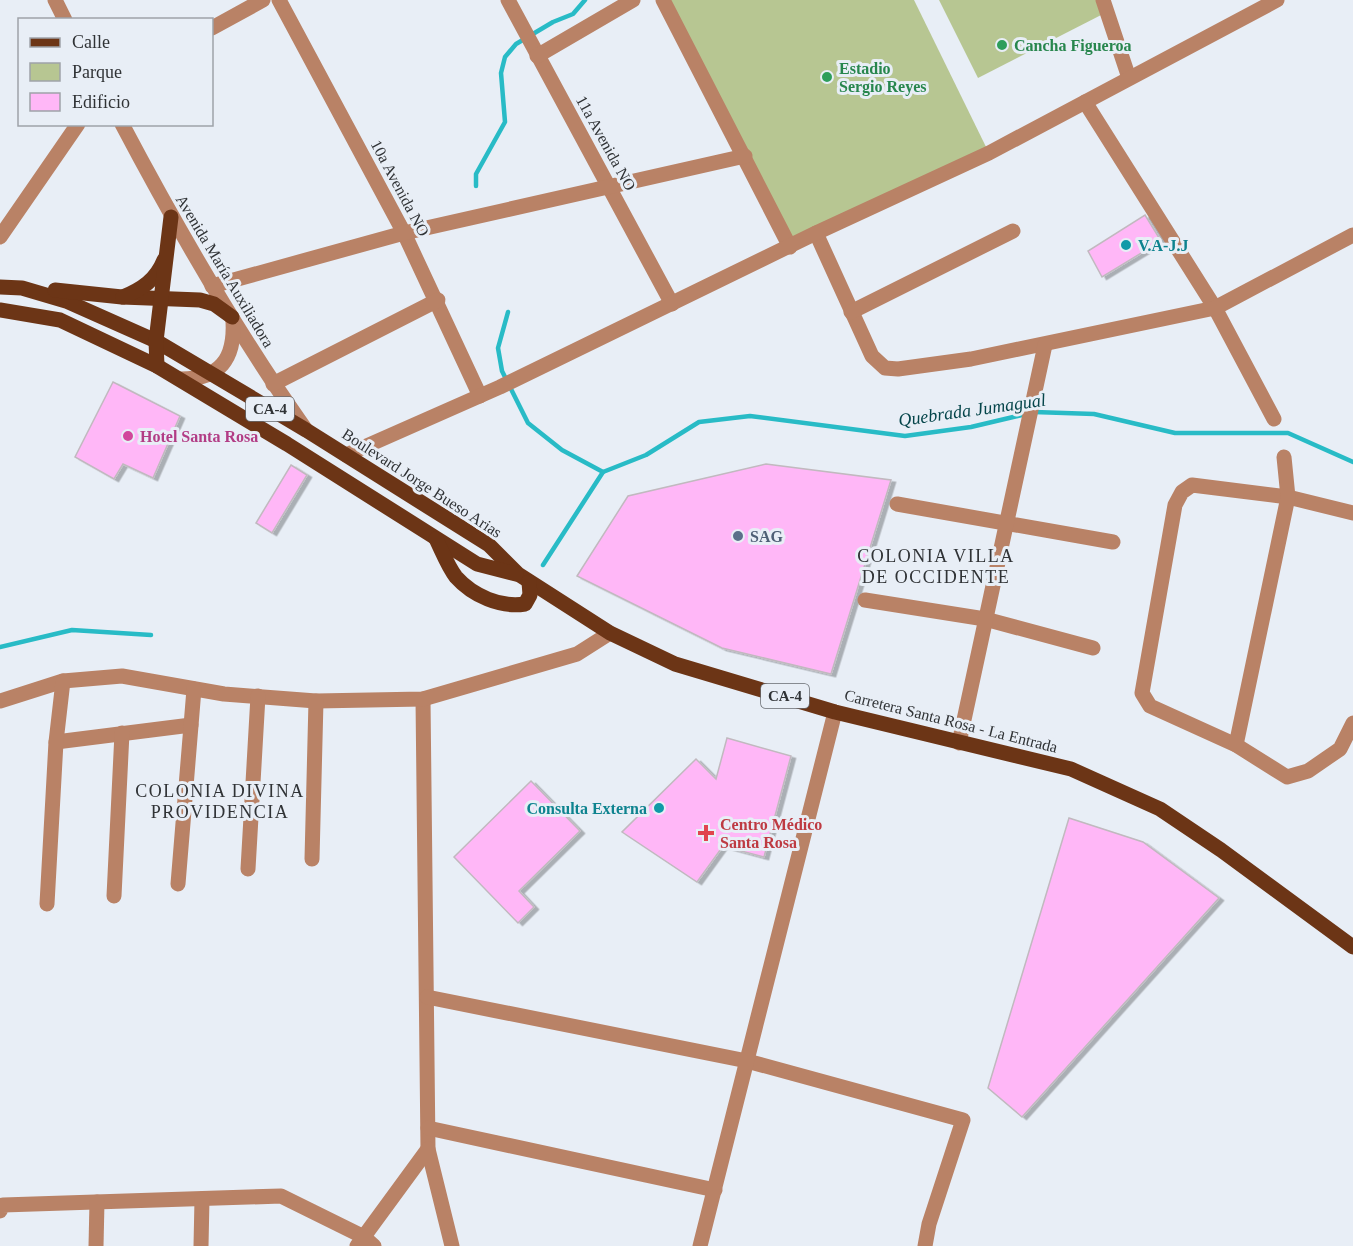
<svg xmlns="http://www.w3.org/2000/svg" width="1353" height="1246" font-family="'Times New Roman',serif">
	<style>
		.green { fill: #b7c692 }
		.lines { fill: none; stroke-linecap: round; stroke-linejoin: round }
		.stream { stroke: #28bbc6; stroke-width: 4.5 }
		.building { fill: #ffb7f7; stroke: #c1b9bf; stroke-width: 1.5; filter: url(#shadow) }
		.minor { stroke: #b98266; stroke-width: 15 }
		.major { stroke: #6c3516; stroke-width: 15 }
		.leisure-dot { fill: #2e9e5b; stroke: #e8eef6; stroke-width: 2 }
		.culture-dot { fill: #0f9aa8; stroke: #e8eef6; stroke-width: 2 }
		.hotel-dot { fill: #d1479c; stroke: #e8eef6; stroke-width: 2 }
		.service-dot { fill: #5c6f8a; stroke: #e8eef6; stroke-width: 2 }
		.health-dot { fill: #e0444e; stroke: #e8eef6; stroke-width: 2 }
		.labels { text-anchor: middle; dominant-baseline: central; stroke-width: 6; stroke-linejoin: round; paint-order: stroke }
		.shield { fill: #e8eef6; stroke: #676b70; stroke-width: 1.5 }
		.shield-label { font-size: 15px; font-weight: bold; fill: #303336 }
		.leisure-label { font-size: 16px; font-weight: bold; fill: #27864d; stroke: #e8eef6; text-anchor: start }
		.street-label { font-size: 16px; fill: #303336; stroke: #e8eef6 }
		.culture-label { font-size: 16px; font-weight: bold; fill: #0d838f; stroke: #e8eef6; text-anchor: start }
		.hotel-label { font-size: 16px; font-weight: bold; fill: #b23c85; stroke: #e8eef6; text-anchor: start }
		.service-label { font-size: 16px; font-weight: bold; fill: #4e5e75; stroke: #e8eef6; text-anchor: start }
		.health-label { font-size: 16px; font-weight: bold; fill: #be3a42; stroke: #e8eef6; text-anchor: start }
		.water-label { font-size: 18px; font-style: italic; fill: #05454a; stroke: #e8eef6 }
		.neighbourhood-label { font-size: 18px; letter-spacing: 1.5px; fill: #303336; stroke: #e8eef6 }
	</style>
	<defs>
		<filter id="shadow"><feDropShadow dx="4.5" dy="2.5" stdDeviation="0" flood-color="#0004"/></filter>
	</defs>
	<rect width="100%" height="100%" fill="#e8eef6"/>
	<g class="green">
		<polygon points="663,0 914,0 989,153 790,247"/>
		<polygon points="939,0 1103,0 1107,12 978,78"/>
	</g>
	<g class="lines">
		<g class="stream">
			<polyline points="476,186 476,174 505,122 501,73 505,57 516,44 553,22 573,14 585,0"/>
			<polyline points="508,312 498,348 502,371 528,423 562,450 603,472"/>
			<polyline points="1034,412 1094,414 1175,433 1288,433 1353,462"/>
			<polyline points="543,565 603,472 646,455 699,422 750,416 905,436 971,427 1026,414"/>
			<polyline points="0,647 72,630 151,635"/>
		</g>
	</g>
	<g class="building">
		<polygon points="1145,215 1161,241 1102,277 1088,251"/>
		<polygon points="113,382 180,416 153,478 123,464 114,479 75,457"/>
		<polygon points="766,464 891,480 831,674 722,648 577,576 628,496"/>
		<polygon points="291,465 307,475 272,533 256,523"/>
		<polygon points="727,738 791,756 764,857 723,846 697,882 622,832 696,759 716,779"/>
		<polygon points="531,781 580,831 519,891 534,907 518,923 454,857"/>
		<polygon points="1069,818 1143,842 1219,898 1022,1117 988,1088"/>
	</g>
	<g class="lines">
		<g class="minor">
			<polyline points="55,0 65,20"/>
			<polyline points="279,0 404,233 480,396"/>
			<polyline points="508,0 672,304"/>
			<polyline points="663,0 790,247"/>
			<polyline points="1103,0 1129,78"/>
			<polyline points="212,28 263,0"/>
			<polyline points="537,56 633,0"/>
			<polyline points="1085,102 1215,308 1274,419"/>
			<path d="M122,124c56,106 115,209 184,306"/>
			<polyline points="816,233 872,356 885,368 898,369 971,359 1215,308 1353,235"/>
			<polyline points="0,237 78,124"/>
			<polyline points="212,286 404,233 745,156"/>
			<polyline points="851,312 1013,231"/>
			<path d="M181,379c39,0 54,-20 52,-58"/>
			<polyline points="273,384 438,300"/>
			<polyline points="346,455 500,387 816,233 989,153 1277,0"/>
			<polyline points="897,504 1113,542"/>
			<polyline points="1353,513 1288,497 1192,485 1182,492 1175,505 1142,693 1150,706 1236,745 1287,777 1308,771 1340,749 1353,723"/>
			<polyline points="865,600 985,619 1093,648"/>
			<polyline points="423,699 428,1149 452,1246"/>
			<polyline points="0,701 63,681 122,676 224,694 316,701 423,699 577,654 610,633"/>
			<polyline points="56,742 191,725"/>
			<polyline points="959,743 1045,345"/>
			<polyline points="1236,745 1288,497 1284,457"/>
			<polyline points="312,859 316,701"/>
			<polyline points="248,869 258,696"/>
			<polyline points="178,884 194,689"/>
			<polyline points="114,896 122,733"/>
			<polyline points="47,904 56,742 63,681"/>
			<polyline points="427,997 747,1061 963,1120 929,1224 925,1246"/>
			<polyline points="428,1128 715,1190"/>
			<polyline points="0,1211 3,1205 281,1196 364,1237 374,1246"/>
			<polyline points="96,1246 97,1202"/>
			<polyline points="201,1246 202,1199"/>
			<polyline points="357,1246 428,1149"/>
			<polyline points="700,1246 835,712"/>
		</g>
		<g class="major">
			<polyline points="0,287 22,288 66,301 156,341 306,430 489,545 518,574 610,633 675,664 835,712 1071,769 1160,809 1221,850 1353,947"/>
			<polyline points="55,290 122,297 200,300 214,304 232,317"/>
			<path d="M123,297c19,-8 33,-17 41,-37"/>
			<polyline points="0,310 60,320 157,366 287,444 477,564 516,574"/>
			<polyline points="157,366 156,341 171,217"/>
			<path d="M436,539c6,12 12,28 20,38 17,19 45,31 69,27l5,-9 -1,-13"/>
		</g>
	</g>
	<g class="leisure-dot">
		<circle cx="1002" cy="45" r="6"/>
		<circle cx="827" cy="77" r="6"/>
	</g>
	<g class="culture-dot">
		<circle cx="1126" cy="245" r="6"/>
		<circle cx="659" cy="808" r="6"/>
	</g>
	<circle class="hotel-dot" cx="128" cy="436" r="6"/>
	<circle class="service-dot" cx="738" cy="536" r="6"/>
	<path class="health-dot" d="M703 824h6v6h6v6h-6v6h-6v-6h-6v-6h6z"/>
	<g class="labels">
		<g class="shield">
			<rect x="246" y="397" width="48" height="24" rx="4.5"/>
			<rect x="761" y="684" width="48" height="24" rx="4.5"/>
		</g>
		<g class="shield-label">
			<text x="270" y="409">CA-4</text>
			<text x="785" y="696">CA-4</text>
		</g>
		<g class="leisure-label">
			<text x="1014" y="45">Cancha Figueroa</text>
			<text x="839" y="68">Estadio<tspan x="839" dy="18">Sergio Reyes</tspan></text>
		</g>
		<g class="street-label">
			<text transform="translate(606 143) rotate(61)">11a Avenida NO</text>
			<text transform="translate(400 188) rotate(62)">10a Avenida NO</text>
			<text transform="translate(225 271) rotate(59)">Avenida María Auxiliadora</text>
			<text transform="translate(422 483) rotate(33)">Boulevard Jorge Bueso Arias</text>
			<text transform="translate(951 721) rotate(14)">Carretera Santa Rosa - La Entrada</text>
		</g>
		<g class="culture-label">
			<text x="1138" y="245">V.A-J.J</text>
			<text x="647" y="808" text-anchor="end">Consulta Externa</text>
		</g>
		<g class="hotel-label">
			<text x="140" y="436">Hotel Santa Rosa</text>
		</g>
		<g class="service-label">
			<text x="750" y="536">SAG</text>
		</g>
		<g class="health-label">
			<text x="720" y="824">Centro Médico<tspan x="720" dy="18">Santa Rosa</tspan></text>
		</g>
		<g class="water-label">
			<text transform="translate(972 410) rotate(-8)">Quebrada Jumagual</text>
		</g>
		<g class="neighbourhood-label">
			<text x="936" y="556">COLONIA VILLA<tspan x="936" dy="21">DE OCCIDENTE</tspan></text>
			<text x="220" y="791">COLONIA DIVINA<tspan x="220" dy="21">PROVIDENCIA</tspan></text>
		</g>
	</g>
	<rect x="18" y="18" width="195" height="108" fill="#e8eef6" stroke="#9ea3a9" stroke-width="1.5"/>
	<rect x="30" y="38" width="30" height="9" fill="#6c3516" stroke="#9ea3a9" stroke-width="1.5"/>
	<text x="72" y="48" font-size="18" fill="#303336">Calle</text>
	<rect x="30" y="63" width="30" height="18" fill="#b7c692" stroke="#9ea3a9" stroke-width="1.5"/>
	<text x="72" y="78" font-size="18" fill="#303336">Parque</text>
	<rect x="30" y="93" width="30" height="18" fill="#ffb7f7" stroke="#9ea3a9" stroke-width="1.5"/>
	<text x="72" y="108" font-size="18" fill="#303336">Edificio</text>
</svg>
